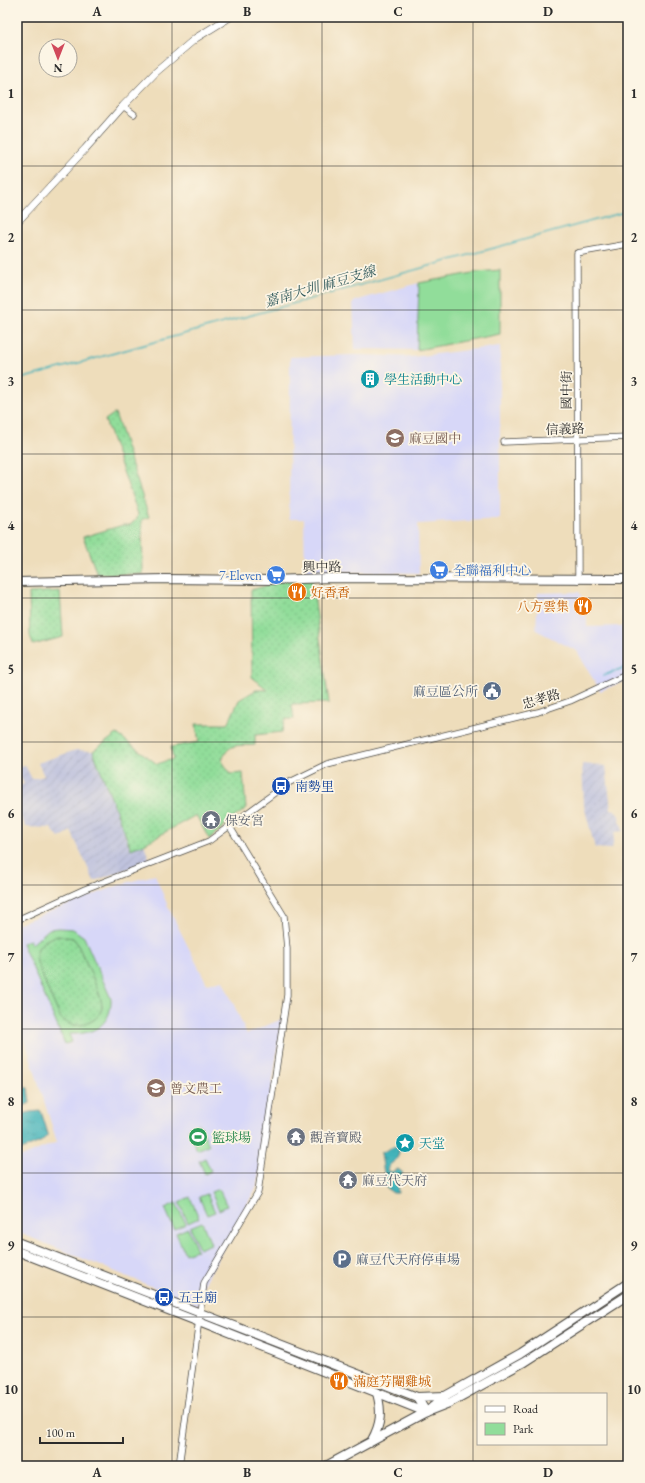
<svg xmlns="http://www.w3.org/2000/svg" width="645" height="1483" font-family="'EB Garamond','Noto Serif TC',serif">
	<style>
		.built { fill: #d7d7f8 }
		.industrial { fill: url(#industrial-furrows) }
		.grass { fill: url(#grass-dots); stroke: #5e8462 }
		.park { fill: #91dd9a; stroke: #5e8462; fill-rule: evenodd }
		.water { fill: url(#water-ripples); stroke: #376f72 }
		.lines { fill: none; stroke-linecap: round; stroke-linejoin: round }
		.stream { stroke: #43b3ba; stroke-width: 1.5 }
		.minor-casing { stroke: #484641; stroke-width: 7 }
		.tertiary-casing { stroke: #484641; stroke-width: 8 }
		.secondary-casing { stroke: #484641; stroke-width: 10 }
		.primary-casing { stroke: #484641; stroke-width: 10 }
		.minor { stroke: #fff; stroke-width: 5.5 }
		.tertiary { stroke: #fff; stroke-width: 7 }
		.secondary { stroke: #fff; stroke-width: 8 }
		.primary { stroke: #fff; stroke-width: 8 }
		.grid { fill: none; stroke: #2b2b2b; stroke-width: 1; stroke-opacity: 0.55 }
		.labels { text-anchor: middle; dominant-baseline: central; stroke-width: 3.5; stroke-linejoin: round; paint-order: stroke }
		.culture-label { font-size: 13px; fill: #0d838f; stroke: #fcf5e5; text-anchor: start }
		.street-label { font-size: 13px; fill: #2b2b2b; stroke: #fcf5e5 }
		.education-label { font-size: 13px; fill: #785e54; stroke: #fcf5e5; text-anchor: start }
		.shop-label { font-size: 13px; fill: #366cbe; stroke: #fcf5e5; text-anchor: start }
		.food-label { font-size: 13px; fill: #c56008; stroke: #fcf5e5; text-anchor: start }
		.service-label { font-size: 13px; fill: #4e5e75; stroke: #fcf5e5; text-anchor: end }
		.transit-label { font-size: 13px; fill: #164399; stroke: #fcf5e5; text-anchor: start }
		.worship-label { font-size: 13px; fill: #5b616d; stroke: #fcf5e5; text-anchor: start }
		.leisure-label { font-size: 13px; fill: #27864d; stroke: #fcf5e5; text-anchor: start }
		.water-label { font-size: 14px; font-style: italic; fill: #335b5d; stroke: #fcf5e5 }
		.neatline { fill: none; stroke: #2b2b2b; stroke-width: 1.5 }
		.grid-label { font-size: 13px; text-anchor: middle; font-weight: bold; fill: #2b2b2b }
	</style>
	<defs>
		<pattern id="industrial-furrows" width="10" height="10" patternUnits="userSpaceOnUse"><rect width="10" height="10" fill="#bfc2dd"/><path d="M-1 1l2-2M0 10L10 0M9 11l2-2" fill="none" stroke="#a4a7be"/></pattern>
		<pattern id="grass-dots" width="8" height="8" patternUnits="userSpaceOnUse"><rect width="8" height="8" fill="#91dd9a"/><path d="M2 2h.1M6 6h.1" fill="none" stroke="#7dbe85" stroke-width="1.8" stroke-linecap="round"/></pattern>
		<pattern id="water-ripples" width="26" height="14" patternUnits="userSpaceOnUse"><rect width="26" height="14" fill="#43b3ba"/><path d="M2 4q2-2 4 0t4 0M15 11q2-2 4 0t4 0" fill="none" stroke="#389297"/></pattern>
	</defs>
	<rect width="100%" height="100%" fill="#fcf5e5"/>
	<filter id="ink" filterUnits="userSpaceOnUse"><feTurbulence type="fractalNoise" baseFrequency=".025" numOctaves="2"/><feDisplacementMap in="SourceGraphic" scale="8" xChannelSelector="R" yChannelSelector="G"/><feConvolveMatrix kernelMatrix="1 2 1 2 8 2 1 2 1" color-interpolation-filters="sRGB"/></filter>
	<filter id="wash" filterUnits="userSpaceOnUse"><feTurbulence type="fractalNoise" baseFrequency=".012" numOctaves="4" result="noise"/><feDisplacementMap in="SourceGraphic" scale="16" xChannelSelector="R" yChannelSelector="G"/><feGaussianBlur stdDeviation="0.9" result="paint"/><feColorMatrix in="noise" values="0 0 0 0 0 0 0 0 0 0 0 0 0 0 0 0 0 1.4 0 .05"/><feComposite in="paint" operator="in"/></filter>
	<g filter="url(#wash)">
		<rect width="100%" height="100%" fill="#edb"/>
		<g class="built">
			<polygon points="419,283 417,350 355,349 353,302 365,298"/>
			<polygon points="500,346 500,519 418,524 419,573 305,571 304,519 289,519 290,357 355,355 413,357"/>
			<polygon points="579,592 583,599 586,599 587,627 622,626 624,646 628,638 628,680 600,691 577,651 536,630 538,593"/>
			<polygon points="155,875 169,909 207,984 223,981 247,1034 282,1019 257,1186 204,1284 198,1305 17,1232 17,1159 57,1142 17,1015 17,924 125,883"/>
		</g>
		<g class="industrial">
			<polygon points="76,750 93,751 130,848 144,844 150,861 94,881 71,831 59,838 51,828 26,827 17,809 17,787 24,784 17,770 17,767 25,765 32,779 44,776 38,763"/>
			<polygon points="582,764 606,766 611,809 615,810 619,816 623,831 615,832 612,849 595,848 584,806"/>
		</g>
		<g class="grass">
			<polygon points="115,413 149,517 142,520 143,574 97,574 83,537 123,525 130,525 137,519 138,514 105,420"/>
			<path d="M311,573l18,130 -37,1 2,15h-9l-3,13 -27,3v10c-17,1 -27,-3 -33,16l9,13 12,-1 3,36c-14,9 -25,20 -37,30l-13,-24 -52,29 -13,5 -38,-98 24,-17 40,30 16,-5 -2,-12 28,-5 -3,-18h32l11,-24 17,-10h12l-16,-13 -1,-87z"/>
			<polygon points="60,591 63,637 33,645 30,635 29,593"/>
			<path d="M59,936l14,2 4,5c5,11 27,55 25,65 -2,9 -10,14 -17,16 -11,3 -18,1 -25,-7 -4,-10 -24,-52 -24,-60 0,-13 12,-20 23,-21z"/>
		</g>
		<g class="park">
			<polygon points="500,270 500,334 417,350 419,283 478,272"/>
			<path d="M58,928l15,1 11,8 27,62c1,26 -18,36 -42,35l3,8 -7,2 -43,-101 8,-3 1,5 18,-16zM59,936l14,2 4,5c5,11 27,55 25,65 -2,9 -10,14 -17,16 -11,3 -18,1 -25,-7 -4,-10 -24,-52 -24,-60 0,-13 12,-20 23,-21z"/>
			<polygon points="199,1124 209,1145 197,1150 188,1129"/>
			<polygon points="205,1158 211,1171 205,1174 199,1161"/>
			<polygon points="219,1189 227,1206 219,1210 211,1192"/>
			<polygon points="207,1194 215,1212 207,1215 199,1197"/>
			<polygon points="190,1197 199,1218 188,1223 179,1202"/>
			<polygon points="176,1203 186,1224 174,1229 165,1208"/>
			<polygon points="202,1222 211,1244 199,1249 190,1227"/>
			<polygon points="188,1228 197,1250 185,1254 176,1233"/>
		</g>
		<g class="water">
			<polygon points="22,1087 28,1088 30,1103 17,1109 17,1089"/>
			<polygon points="41,1111 48,1134 42,1141 17,1152 17,1116 30,1112"/>
			<path d="M393,1147h6c1,17 -10,13 -12,24l5,1 6,-3 5,4 -6,7 1,13h-5l-7,-5 -5,-35z"/>
		</g>
		<g class="lines">
			<g class="stream">
				<polyline points="17,380 628,211"/>
				<polyline points="603,676 628,666"/>
			</g>
		</g>
	</g>
	<g filter="url(#ink)">
		<g class="lines">
			<g class="minor-casing">
				<g id="minor">
					<polyline points="123,106 134,114"/>
					<polyline points="504,442 628,437"/>
					<polyline points="578,580 577,253 628,244"/>
					<polyline points="17,920 85,889 209,841 288,783 327,764 538,712 570,701 628,674"/>
					<polyline points="179,1466 204,1283 258,1192 287,995 287,949 284,916 230,827"/>
				</g>
			</g>
			<g class="tertiary-casing">
				<polyline id="tertiary" points="17,222 85,149 123,106 156,72 196,38 230,17"/>
			</g>
			<g class="secondary-casing">
				<g id="secondary">
					<polyline points="17,582 165,579 270,580 331,578 628,579"/>
					<polyline points="17,1242 417,1397 426,1412"/>
					<polyline points="17,1251 199,1322 426,1412"/>
				</g>
			</g>
			<g class="primary-casing">
				<g id="primary">
					<polyline points="417,1397 445,1396"/>
					<polyline points="430,1409 445,1396 520,1354 628,1283"/>
					<path d="M372,1440c9,-16 10,-28 5,-47"/>
					<polyline points="326,1466 426,1412 449,1403 524,1362 628,1295"/>
				</g>
			</g>
			<use href="#minor" class="minor"/>
			<use href="#tertiary" class="tertiary"/>
			<use href="#secondary" class="secondary"/>
			<use href="#primary" class="primary"/>
		</g>
	</g>
	<path class="grid" d="M172,17v1449M322,17v1449M473,17v1449M17,166h611M17,310h611M17,454h611M17,598h611M17,742h611M17,885h611M17,1029h611M17,1173h611M17,1317h611"/>
	<defs>
		<g id="building-disc" transform="scale(1)"><circle r="9.5" fill="#0f9aa8" stroke="#fcf5e5"/><path d="M-4-6H4V6H1V3H-1V6H-4ZM-2.5-4.3h1.7v1.8h-1.7ZM.8-4.3h1.7v1.8H.8ZM-2.5-1h1.7V.8h-1.7ZM.8-1h1.7V.8H.8Z" fill="#fff"/></g>
		<g id="school-disc" transform="scale(1)"><circle r="9.5" fill="#8d6e63" stroke="#fcf5e5"/><path d="M0-5L7-2L0 1L-7-2ZM-4 1L0 2.5L4 1V4Q0 6-4 4Z" fill="#fff"/></g>
		<g id="supermarket-disc" transform="scale(1)"><circle r="9.5" fill="#3f7fe0" stroke="#fcf5e5"/><path d="M-6-5.5h2.5l.6 2H6L4.5 2H-2.5L-4.4-4H-6ZM-1.5 3.2a1.3 1.3 0 1 0 .1 0ZM3 3.2a1.3 1.3 0 1 0 .1 0Z" fill="#fff"/></g>
		<g id="restaurant-disc" transform="scale(1)"><circle r="9.5" fill="#e8710a" stroke="#fcf5e5"/><path d="M-5-6h1v4h1v-4h1v4h1v-4h1v5L-1.5 .5V6h-2V.5L-5-1ZM5-6V6H3V1.5H1.5Q1.5-4 5-6Z" fill="#fff"/></g>
		<g id="civic-disc" transform="scale(1)"><circle r="9.5" fill="#5c6f8a" stroke="#fcf5e5"/><path d="M-.6-6.5H3V-4.5H.6V-3L4-1V1h2V6H-6V1h2V-1L-.6-3ZM-1.2 2.5V6h2.4V2.5Z" fill="#fff"/></g>
		<g id="bus-disc" transform="scale(1)"><circle r="9.5" fill="#1a4fb4" stroke="#fcf5e5"/><path d="M-5-6H5V4H4V6H2V4H-2V6H-4V4H-5ZM-3.5-4V0h7V-4ZM-3.5 1.2v1.5H-2V1.2ZM2 1.2v1.5H3.5V1.2Z" fill="#fff"/></g>
		<g id="temple-disc" transform="scale(1)"><circle r="9.5" fill="#6b7280" stroke="#fcf5e5"/><path d="M0-6L5-2H3V0L6.5 2.5H4V6H1.5V3h-3V6H-4V2.5H-6.5L-3 0V-2H-5Z" fill="#fff"/></g>
		<g id="university-disc" transform="scale(1)"><circle r="9.5" fill="#8d6e63" stroke="#fcf5e5"/><path d="M0-5L7-2L0 1L-7-2ZM-4 1L0 2.5L4 1V4Q0 6-4 4Z" fill="#fff"/></g>
		<g id="stadium-disc" transform="scale(1)"><circle r="9.5" fill="#2e9e5b" stroke="#fcf5e5"/><path d="M0-5a6.5 5 0 1 0 0 10a6.5 5 0 1 0 0-10ZM-3.5-1.8h7v3.6h-7Z" fill="#fff"/></g>
		<g id="sight-disc" transform="scale(1)"><circle r="9.5" fill="#0f9aa8" stroke="#fcf5e5"/><path d="M0-6L1.8-2.2L6-1.7L2.9 1.2L3.7 5.4L0 3.3L-3.7 5.4L-2.9 1.2L-6-1.7L-1.8-2.2Z" fill="#fff"/></g>
		<g id="parking-disc" transform="scale(1)"><circle r="9.5" fill="#5c6f8a" stroke="#fcf5e5"/><path d="M-3.5-5.5H1a3.5 3.5 0 0 1 0 7H-1V5.5H-3.5ZM-1-3.4V-.6H.8a1.4 1.4 0 0 0 0-2.8Z" fill="#fff"/></g>
	</defs>
	<g fill-rule="evenodd">
		<use href="#building-disc" x="370" y="379"/>
		<use href="#school-disc" x="395" y="438"/>
		<use href="#supermarket-disc" x="439" y="570"/>
		<use href="#supermarket-disc" x="276" y="575"/>
		<use href="#restaurant-disc" x="297" y="592"/>
		<use href="#restaurant-disc" x="583" y="606"/>
		<use href="#civic-disc" x="492" y="691"/>
		<use href="#bus-disc" x="281" y="786"/>
		<use href="#temple-disc" x="211" y="820"/>
		<use href="#university-disc" x="156" y="1088"/>
		<use href="#stadium-disc" x="198" y="1137"/>
		<use href="#temple-disc" x="296" y="1137"/>
		<use href="#sight-disc" x="405" y="1143"/>
		<use href="#temple-disc" x="348" y="1180"/>
		<use href="#parking-disc" x="342" y="1259"/>
		<use href="#bus-disc" x="164" y="1297"/>
		<use href="#restaurant-disc" x="339" y="1381"/>
	</g>
	<g class="labels">
		<g class="culture-label">
			<text x="384" y="379">學生活動中心</text>
			<text x="419" y="1143">天堂</text>
		</g>
		<g class="street-label">
			<text transform="translate(566 390) rotate(-90)">國中街</text>
			<text transform="translate(565 429) rotate(-2)">信義路</text>
			<text transform="translate(322 567) rotate(-1)">興中路</text>
			<text transform="translate(541 699) rotate(-17)">忠孝路</text>
		</g>
		<g class="education-label">
			<text x="409" y="438">麻豆國中</text>
			<text x="170" y="1088">曾文農工</text>
		</g>
		<g class="shop-label">
			<text x="453" y="570">全聯福利中心</text>
			<text x="262" y="575" text-anchor="end">7-Eleven</text>
		</g>
		<g class="food-label">
			<text x="311" y="592">好香香</text>
			<text x="569" y="606" text-anchor="end">八方雲集</text>
			<text x="353" y="1381">滿庭芳閹雞城</text>
		</g>
		<g class="service-label">
			<text x="478" y="691">麻豆區公所</text>
			<text x="356" y="1259" text-anchor="start">麻豆代天府停車場</text>
		</g>
		<g class="transit-label">
			<text x="295" y="786">南勢里</text>
			<text x="178" y="1297">五王廟</text>
		</g>
		<g class="worship-label">
			<text x="225" y="820">保安宮</text>
			<text x="310" y="1137">觀音寶殿</text>
			<text x="362" y="1180">麻豆代天府</text>
		</g>
		<g class="leisure-label">
			<text x="212" y="1137">籃球場</text>
		</g>
		<g class="water-label">
			<text transform="translate(320 286) rotate(-16)">嘉南大圳 麻豆支線</text>
		</g>
	</g>
	<rect width="645" height="1483" fill="none" stroke="#fcf5e5" stroke-width="44"/>
	<rect x="477" y="1393" width="130" height="52" fill="#fcf5e5" stroke="#a8a49b"/>
	<rect x="485" y="1406" width="20" height="6" fill="#ffffff" stroke="#a8a49b"/>
	<text x="513" y="1413" font-size="12" fill="#2b2b2b">Road</text>
	<rect x="485" y="1423" width="20" height="12" fill="#91dd9a" stroke="#a8a49b"/>
	<text x="513" y="1433" font-size="12" fill="#2b2b2b">Park</text>
	<g transform="translate(58 58) rotate(180)"><circle r="19" fill="#fcf5e5" stroke="#a8a49b"/>
	<path d="M0-3L7 15L0 10L-7 15Z" fill="#d1495b"/>
	<text y="-6" font-size="11" font-weight="bold" text-anchor="middle" fill="#2b2b2b">N</text>
	</g>
	<path d="M40 1437v6h83v-6" fill="none" stroke="#2b2b2b" stroke-width="2"/>
	<text x="46" y="1437" font-size="12" fill="#2b2b2b" stroke="#fcf5e5" stroke-width="3" paint-order="stroke">100 m</text>
	<rect x="22" y="22" width="601" height="1439" class="neatline"/>
	<g class="grid-label">
		<text x="97" y="16">A</text>
		<text x="247" y="16">B</text>
		<text x="398" y="16">C</text>
		<text x="548" y="16">D</text>
		<text x="11" y="98">1</text>
		<text x="634" y="98">1</text>
		<text x="11" y="242">2</text>
		<text x="634" y="242">2</text>
		<text x="11" y="386">3</text>
		<text x="634" y="386">3</text>
		<text x="11" y="530">4</text>
		<text x="634" y="530">4</text>
		<text x="11" y="674">5</text>
		<text x="634" y="674">5</text>
		<text x="11" y="818">6</text>
		<text x="634" y="818">6</text>
		<text x="11" y="962">7</text>
		<text x="634" y="962">7</text>
		<text x="11" y="1106">8</text>
		<text x="634" y="1106">8</text>
		<text x="11" y="1250">9</text>
		<text x="634" y="1250">9</text>
		<text x="11" y="1394">10</text>
		<text x="634" y="1394">10</text>
		<text x="97" y="1477">A</text>
		<text x="247" y="1477">B</text>
		<text x="398" y="1477">C</text>
		<text x="548" y="1477">D</text>
	</g>
</svg>
